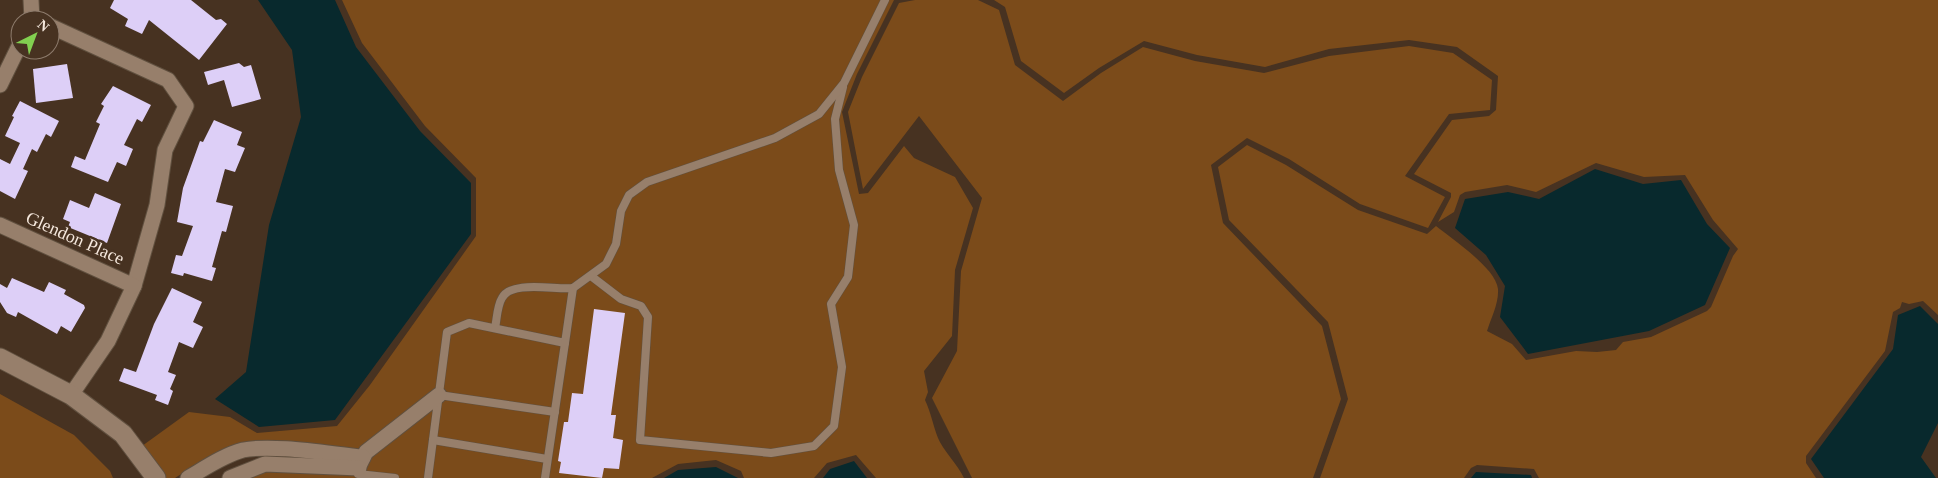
<svg xmlns="http://www.w3.org/2000/svg" width="1938" height="478" font-family="Georgia,serif">
	<style>
		.green { fill: #7b4b1a }
		.water { fill: #08292d }
		.building { fill: #ddcff7 }
		.lines { fill: none; stroke-linecap: round; stroke-linejoin: round }
		.service-casing { stroke: #60503f; stroke-width: 9 }
		.minor-casing { stroke: #60503f; stroke-width: 17 }
		.tertiary-casing { stroke: #60503f; stroke-width: 21 }
		.service { stroke: #977f6b; stroke-width: 8 }
		.minor { stroke: #977f6b; stroke-width: 15 }
		.tertiary { stroke: #977f6b; stroke-width: 19 }
		.labels { text-anchor: middle; dominant-baseline: central; stroke-width: 5; stroke-linejoin: round; paint-order: stroke }
		.street-label { font-size: 18px; fill: #f5e8dd; stroke: #473221 }
	</style>
	<rect width="100%" height="100%" fill="#473221"/>
	<g class="green">
		<path d="M342,0h552l-37,74 -15,38 17,82 9,-1 36,-47 10,12 41,19 18,31 -18,62 -3,66 -28,35 4,21 -3,8c6,13 8,25 13,38 4,11 20,27 26,40h-88l-20,-23 -29,8 -13,15h-70l-3,-7 -25,-11 -38,4 -26,14h-406l20,-7 12,-1 78,5 10,-6 6,-12 77,-61 -8,-12 -81,65 -99,-8 -52,15 -34,22h-9l-24,-32 47,-34 41,5 27,16 80,-7 33,-41 106,-149v-58l-51,-52 -63,-83z"/>
		<polygon points="915,0 978,0 999,10 1015,65 1063,101 1101,73 1143,47 1195,61 1264,73 1329,56 1409,46 1453,53 1492,80 1490,110 1449,114 1405,176 1445,197 1428,228 1360,204 1289,159 1247,138 1211,165 1223,223 1322,326 1341,399 1313,478 972,478 932,398 957,351 961,271 982,198 919,116 863,189 848,112 862,77 899,3"/>
		<path d="M994,0h944v315l-15,-14 -14,3 -7,-2 -2,6 -7,4 -8,39 -79,105v7l10,15h-277l-5,-9 -57,-4 -6,3 -7,10h-144l28,-79 -20,-77 -99,-102 -11,-53 29,-22 39,20 72,45 69,24 9,-8c16,13 60,42 62,63 1,14 -7,29 -11,42l25,13 14,16 50,-9 21,1 19,-2 7,-8 28,-5 56,-26 4,-4 22,-51 5,-7 -25,-29 -28,-45 -41,2 -48,-14 -60,29 -29,-7 -42,7 -5,3 -6,17 -16,10 13,-25v-4l-37,-19 38,-54 37,-4 7,-6 2,-34 -41,-29 -48,-7 -80,9 -64,18 -68,-12 -53,-14 -45,27 -35,25 -43,-32 -16,-54z"/>
		<polygon points="0,394 74,435 110,471 113,478 0,478"/>
	</g>
	<g class="water">
		<polygon points="258,0 335,0 356,47 420,131 471,183 471,234 335,420 259,427 215,399 246,372 269,225 301,117 292,50"/>
		<polygon points="1595,169 1643,184 1681,180 1707,224 1730,248 1705,305 1649,331 1528,354 1500,317 1505,286 1486,255 1455,228 1465,199 1508,192 1539,199"/>
		<polygon points="1920,306 1938,324 1938,423 1921,457 1936,478 1824,478 1811,459 1893,349 1898,315"/>
		<polygon points="854,461 867,478 823,478 830,469"/>
		<polygon points="716,467 738,478 664,478 678,470"/>
		<polygon points="1476,472 1531,475 1532,478 1471,478"/>
	</g>
	<g class="building">
		<polygon points="114,0 191,0 216,20 221,19 227,24 199,60 149,20 142,34 125,26 128,19 110,8"/>
		<polygon points="239,63 244,67 251,65 261,99 232,107 224,80 208,85 204,72"/>
		<polygon points="67,64 73,98 36,103 33,69"/>
		<polygon points="113,86 151,105 142,122 137,119 124,145 133,149 126,166 117,162 108,182 71,167 75,156 85,160 100,124 96,122 104,106 101,104"/>
		<polygon points="20,101 59,121 51,137 46,134 37,152 32,149 23,169 28,171 15,199 0,191 0,159 10,164 20,143 5,136 14,117 12,116"/>
		<polygon points="214,120 242,132 237,145 245,148 235,172 225,169 216,202 233,206 226,232 222,231 212,267 216,268 212,281 184,273 183,276 171,273 176,255 182,256 193,226 177,222 183,188 200,141 203,142"/>
		<polygon points="95,193 121,204 107,243 68,227 70,222 63,219 70,200 89,208"/>
		<polygon points="12,278 44,292 49,282 66,290 64,294 84,305 85,308 71,332 61,326 57,334 18,312 16,317 7,313 0,302 0,284 7,288"/>
		<polygon points="172,288 202,302 193,322 203,327 193,348 179,342 168,372 176,375 170,389 173,391 168,405 155,400 157,395 119,381 124,368 136,372 154,324"/>
		<polygon points="594,309 625,313 611,415 616,415 613,438 623,440 619,469 604,468 602,478 559,473 561,462 558,461 564,422 568,422 572,393 583,394"/>
	</g>
	<g class="lines">
		<g class="service-casing">
			<g id="service">
				<polyline points="591,276 621,299 641,306 648,317 640,440 771,453 814,446 834,426 842,367 831,304 848,277 854,225 839,170 835,119 843,87"/>
				<path d="M495,328c2,-9 2,-22 7,-30 9,-18 53,-8 71,-10"/>
				<polyline points="439,395 555,412"/>
				<polyline points="433,440 547,459"/>
				<polyline points="358,474 395,478"/>
				<polyline points="428,478 447,332 469,323 565,343 573,288 606,264 616,244 621,211 629,195 647,182 775,138 819,114 844,83 885,0"/>
				<polyline points="545,478 565,343"/>
			</g>
		</g>
		<g class="minor-casing">
			<g id="minor">
				<polyline points="31,0 32,20"/>
				<polyline points="50,26 168,80 186,106 165,150 157,205 134,286 108,341 71,395"/>
				<polyline points="0,85 20,44"/>
				<polyline points="0,225 134,286"/>
				<polyline points="360,464 366,452 439,395"/>
				<path d="M188,478c17,-10 36,-23 55,-28 31,-6 87,4 120,7"/>
				<polyline points="230,478 265,464 359,468"/>
			</g>
		</g>
		<g class="tertiary-casing">
			<polyline id="tertiary" points="0,358 71,395 123,434 156,478"/>
		</g>
		<use href="#service" class="service"/>
		<use href="#minor" class="minor"/>
		<use href="#tertiary" class="tertiary"/>
	</g>
	<g class="labels">
		<g class="street-label">
			<text transform="translate(75 238) rotate(24)">Glendon Place</text>
		</g>
	</g>
	<g transform="translate(35 35) rotate(42)"><circle r="24" fill="#473221" stroke="#8d7b6c"/>
	<path d="M0-4L9 19L0 12L-9 19Z" fill="#82d050"/>
	<text y="-8" font-size="14" font-weight="bold" text-anchor="middle" fill="#f5e8dd">N</text>
	</g>
</svg>
